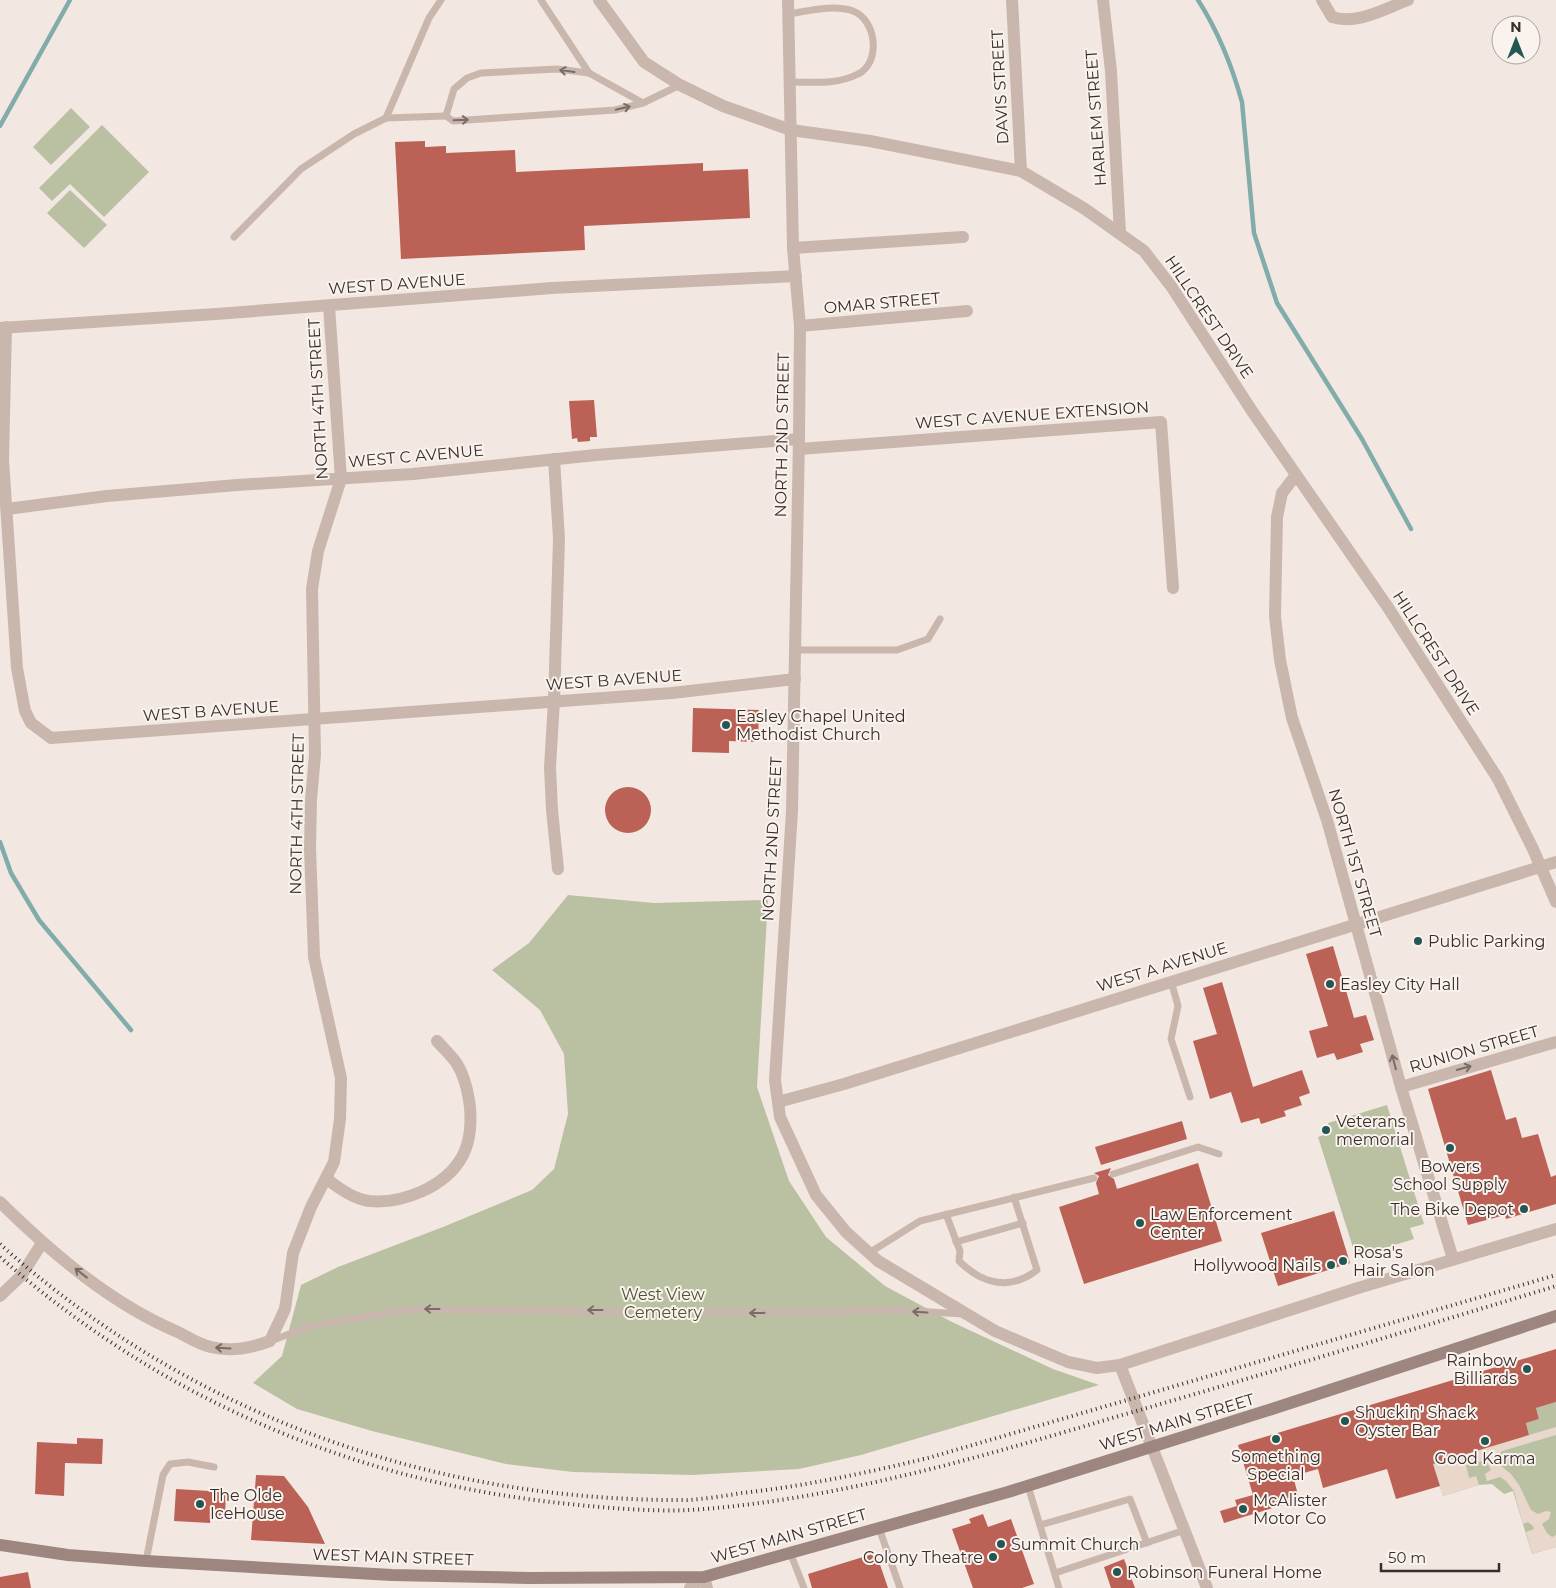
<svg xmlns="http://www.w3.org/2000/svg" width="1556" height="1588" font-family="Montserrat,sans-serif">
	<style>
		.green { fill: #bac0a2 }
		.plaza { fill: #e8d7ca }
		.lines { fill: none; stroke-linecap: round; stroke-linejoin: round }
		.stream { stroke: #82aca9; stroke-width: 4.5 }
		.building { fill: #bc6155 }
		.service { stroke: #c9b7ae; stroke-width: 7 }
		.minor { stroke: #c9b7ae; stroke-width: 12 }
		.tertiary { stroke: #c9b7ae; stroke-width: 12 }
		.secondary { stroke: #9d867f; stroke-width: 12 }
		.rail { stroke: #382e2b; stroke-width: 4; stroke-dasharray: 1 4; stroke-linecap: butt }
		.oneway { stroke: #796c66 }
		.poi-dot { fill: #245754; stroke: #f9f2ed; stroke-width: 2 }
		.labels { text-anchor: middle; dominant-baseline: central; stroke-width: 4; stroke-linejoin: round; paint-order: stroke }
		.street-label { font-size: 16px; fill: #382e2b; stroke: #f9f2ed }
		.poi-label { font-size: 16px; fill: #382e2b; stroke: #f9f2ed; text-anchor: start }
		.park-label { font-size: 16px; fill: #4c5531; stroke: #f9f2ed }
	</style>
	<rect width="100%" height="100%" fill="#f2e8e1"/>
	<g class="green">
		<polygon points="71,108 90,127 51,165 33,147"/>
		<polygon points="102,125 149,172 104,217 70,184 52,201 39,188"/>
		<polygon points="70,190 107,225 84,248 47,213"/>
		<polygon points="568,895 654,903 768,900 757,1087 789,1181 826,1237 885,1286 952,1322 1053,1369 1099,1385 861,1455 799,1469 692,1475 573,1472 506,1464 372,1431 297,1409 253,1383 282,1356 301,1285 338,1267 443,1227 532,1190 554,1169 568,1114 564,1054 540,1010 492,970 529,943"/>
		<polygon points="1387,1105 1424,1224 1410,1228 1414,1239 1356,1257 1318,1137 1330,1133 1328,1123"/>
		<polygon points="1450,1381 1471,1452 1529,1435 1526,1423 1539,1419 1536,1408 1556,1402 1556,1547 1532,1554 1513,1491 1504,1494 1492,1484 1479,1485 1443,1496 1433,1464 1449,1459"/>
	</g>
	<polygon class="plaza" points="1450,1381 1471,1452 1556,1427 1556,1435 1502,1451 1497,1457 1500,1465 1511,1474 1519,1485 1531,1510 1538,1514 1546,1511 1551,1512 1549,1519 1542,1524 1547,1533 1552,1537 1556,1535 1556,1547 1532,1554 1526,1532 1534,1529 1533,1526 1528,1522 1523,1524 1514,1491 1506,1481 1500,1477 1487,1481 1485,1474 1491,1470 1486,1460 1466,1465 1469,1478 1476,1476 1479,1485 1443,1496 1433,1464 1449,1459 1429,1389"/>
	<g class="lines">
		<g class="stream">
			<path d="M1198,0c20,31 34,66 44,102l12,131 23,70 85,136 49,90"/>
			<polyline points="0,126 70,0"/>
			<polyline points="0,842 11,873 39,920 131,1030"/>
		</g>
	</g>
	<g class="building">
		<polygon points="425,141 425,147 446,146 446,153 515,150 516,172 703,163 703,171 748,169 750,218 584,226 585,250 401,259 395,142"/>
		<polygon points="594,400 597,437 590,437 590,441 578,442 577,438 572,439 569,401"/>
		<polygon points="693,708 759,710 758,742 729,741 729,753 692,752"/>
		<circle cx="628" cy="810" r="23"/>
		<polygon points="1333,946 1354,1018 1366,1015 1374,1040 1360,1044 1363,1052 1337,1060 1334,1053 1317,1058 1309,1031 1328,1026 1306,954"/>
		<polygon points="1222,982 1253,1087 1302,1070 1310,1093 1299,1097 1302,1105 1284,1111 1286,1116 1261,1124 1259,1118 1241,1123 1231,1092 1210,1099 1193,1041 1217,1034 1203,988"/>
		<polygon points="1491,1070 1506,1120 1516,1117 1522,1138 1538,1134 1551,1177 1556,1175 1556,1204 1506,1219 1505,1215 1468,1225 1428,1089"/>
		<polygon points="1182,1121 1187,1139 1101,1165 1095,1147"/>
		<polygon points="1198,1163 1222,1241 1084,1284 1059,1207 1099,1194 1096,1183 1099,1176 1094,1173 1111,1168 1108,1175 1114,1179 1117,1189"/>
		<polygon points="1334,1211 1350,1263 1278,1286 1261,1233"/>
		<polygon points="1556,1349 1556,1402 1536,1408 1539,1419 1526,1423 1529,1435 1433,1464 1440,1486 1396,1499 1387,1469 1323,1488 1318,1469 1293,1476 1298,1495 1288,1498 1289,1503 1224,1523 1220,1511 1237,1506 1235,1500 1253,1495 1238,1445"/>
		<polygon points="77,1438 103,1439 102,1464 65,1463 64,1496 35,1494 37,1442 77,1444"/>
		<polygon points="256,1475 284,1476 308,1507 325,1544 251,1540"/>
		<polygon points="176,1489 226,1492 225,1516 211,1515 210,1523 174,1521"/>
		<polygon points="983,1514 988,1527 1011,1519 1034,1584 1022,1588 973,1588 952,1529 971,1523 969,1519"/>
		<polygon points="876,1553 888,1588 812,1588 808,1574"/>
		<polygon points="1124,1559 1135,1588 1111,1588 1104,1567"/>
		<polygon points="28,1572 31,1588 0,1588 0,1577"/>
	</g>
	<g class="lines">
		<g class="service">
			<polyline points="541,0 589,73"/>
			<path d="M788,14c20,-3 46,-10 65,-3 24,9 28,52 5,63 -21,11 -46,8 -68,8"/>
			<polyline points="643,103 589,73 557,69 481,73 467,78 454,89 446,116 453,121 615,110 643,103 680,85"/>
			<polyline points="386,118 429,18 441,0"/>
			<polyline points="234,237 301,169 354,134 386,118 446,116"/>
			<polyline points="795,650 897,650 928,639 940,619"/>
			<polyline points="1171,981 1178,1006 1171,1039 1190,1097"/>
			<polyline points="1113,1174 1198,1147 1219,1154"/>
			<path d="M946,1214l14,37 -1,10c22,22 50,31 78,9l-23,-73"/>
			<polyline points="956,1242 1023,1223"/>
			<polyline points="869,1253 920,1221 1094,1178"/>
			<polyline points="271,1341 310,1326 413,1309 745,1313 898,1310 963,1314"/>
			<polyline points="1028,1486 1059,1588"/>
			<polyline points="1040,1525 1130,1499 1147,1543"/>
			<polyline points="879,1528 900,1588"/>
			<polyline points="790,1552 804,1588"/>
			<polyline points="146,1561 163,1475 170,1464 188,1462 214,1467"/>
			<polyline points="1055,1573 1185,1530"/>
		</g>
		<g class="minor">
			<polyline points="788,0 793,248 800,326 799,439 792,811 775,1080 780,1117 816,1195 846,1232 878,1261 995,1331 1068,1362 1097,1368 1120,1365 1358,1288 1556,1229"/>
			<polyline points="1012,0 1021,171"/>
			<polyline points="1103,0 1111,71 1120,233"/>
			<path d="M1322,0l10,17c25,8 52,-8 76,-17"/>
			<polyline points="793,248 963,237"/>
			<polyline points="800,326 967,311"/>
			<polyline points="6,327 3,460 17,668 25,711 31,723 51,738 672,693 795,679"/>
			<polyline points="0,328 216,314 552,288 796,276"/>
			<polyline points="799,449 1161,422 1173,588"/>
			<polyline points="554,459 559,539 554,701 550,767 552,810 558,869"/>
			<polyline points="1296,475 1282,493 1277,517 1275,616 1280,660 1292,718 1327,820 1401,1087 1453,1259"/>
			<polyline points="7,509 107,496 237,485 413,474 596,455 799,439"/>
			<polyline points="1401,1087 1556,1042"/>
			<polyline points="778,1102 844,1084 1556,862"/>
			<path d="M326,1178c12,10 27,21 43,23 34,3 76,-14 93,-44 9,-16 10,-39 7,-57 -2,-12 -5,-25 -12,-36 -5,-8 -14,-16 -20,-23"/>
			<path d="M0,1202c53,52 111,102 180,131 9,5 21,12 31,14 20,5 40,1 59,-6l15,-32 8,-56 18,-46 23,-45 6,-43 1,-41 -27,-121 -4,-109 1,-48 4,-45 -3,-166 6,-38 23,-72 -12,-173"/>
			<polyline points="0,1296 21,1276 42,1243"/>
			<polyline points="1120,1365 1207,1588"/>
			<polyline points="690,1588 704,1577 707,1588"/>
		</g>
		<polyline class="tertiary" points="599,0 644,62 680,85 723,106 791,130 870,141 1021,171 1085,209 1144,251 1171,286 1252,411 1387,606 1498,779 1533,849 1556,902"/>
		<polyline class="secondary" points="0,1545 68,1555 146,1561 392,1575 529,1578 704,1577 1008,1492 1272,1409 1556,1316"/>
		<g class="rail">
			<path d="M0,1244c190,171 432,258 687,256 18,-1 37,-4 55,-7 63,-7 124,-20 186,-35l628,-183"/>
			<path d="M0,1257c156,138 345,221 551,245 45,5 96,10 140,8 146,-10 289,-53 428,-94 146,-42 292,-86 437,-130"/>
		</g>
	</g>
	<defs><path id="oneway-shaft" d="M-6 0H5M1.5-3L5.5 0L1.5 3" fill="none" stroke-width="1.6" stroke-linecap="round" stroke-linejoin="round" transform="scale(1.25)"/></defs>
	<g class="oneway">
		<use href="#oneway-shaft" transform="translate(567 71) rotate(-172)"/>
		<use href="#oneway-shaft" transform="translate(623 108) rotate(-13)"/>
		<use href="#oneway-shaft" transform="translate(461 120) rotate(-2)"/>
		<use href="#oneway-shaft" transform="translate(1394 1062) rotate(-105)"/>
		<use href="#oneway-shaft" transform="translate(1464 1068) rotate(-16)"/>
		<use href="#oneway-shaft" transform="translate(81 1273) rotate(-142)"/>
		<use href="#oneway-shaft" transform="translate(432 1309) rotate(-180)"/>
		<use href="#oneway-shaft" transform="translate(595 1310) rotate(-180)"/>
		<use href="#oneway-shaft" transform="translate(920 1312) rotate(-177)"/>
		<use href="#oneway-shaft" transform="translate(757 1313) rotate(179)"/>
		<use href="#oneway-shaft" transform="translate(223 1348) rotate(-177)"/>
	</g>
	<g class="poi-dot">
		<circle cx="726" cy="725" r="5"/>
		<circle cx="1418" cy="941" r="5"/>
		<circle cx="1330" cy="984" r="5"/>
		<circle cx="1326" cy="1130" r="5"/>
		<circle cx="1450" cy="1148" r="5"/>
		<circle cx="1524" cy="1209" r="5"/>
		<circle cx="1140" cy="1223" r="5"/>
		<circle cx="1343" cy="1261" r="5"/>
		<circle cx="1331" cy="1265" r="5"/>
		<circle cx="1527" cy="1369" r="5"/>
		<circle cx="1345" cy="1421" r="5"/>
		<circle cx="1276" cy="1439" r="5"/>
		<circle cx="1485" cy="1441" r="5"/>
		<circle cx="200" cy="1504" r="5"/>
		<circle cx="1243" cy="1509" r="5"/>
		<circle cx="1001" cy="1544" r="5"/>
		<circle cx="993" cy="1557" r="5"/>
		<circle cx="1117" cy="1572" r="5"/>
	</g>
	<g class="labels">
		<g class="street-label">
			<text transform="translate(1000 87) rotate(-93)">DAVIS STREET</text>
			<text transform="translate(1096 118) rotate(-94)">HARLEM STREET</text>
			<text transform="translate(397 284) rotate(-4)">WEST D AVENUE</text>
			<text transform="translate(882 303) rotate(-5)">OMAR STREET</text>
			<text transform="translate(1209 317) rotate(56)">HILLCREST DRIVE</text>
			<text transform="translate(318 399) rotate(-93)">NORTH 4TH STREET</text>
			<text transform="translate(1032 415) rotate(-4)">WEST C AVENUE EXTENSION</text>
			<text transform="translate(782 435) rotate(-89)">NORTH 2ND STREET</text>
			<text transform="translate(416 456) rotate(-5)">WEST C AVENUE</text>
			<text transform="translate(1436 653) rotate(57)">HILLCREST DRIVE</text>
			<text transform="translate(614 680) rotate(-4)">WEST B AVENUE</text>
			<text transform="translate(211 711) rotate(-4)">WEST B AVENUE</text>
			<text transform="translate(297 814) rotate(-89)">NORTH 4TH STREET</text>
			<text transform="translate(772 839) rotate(-87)">NORTH 2ND STREET</text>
			<text transform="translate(1355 863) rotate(74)">NORTH 1ST STREET</text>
			<text transform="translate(1162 967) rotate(-17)">WEST A AVENUE</text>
			<text transform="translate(1474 1049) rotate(-16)">RUNION STREET</text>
			<text transform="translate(1177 1422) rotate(-17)">WEST MAIN STREET</text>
			<text transform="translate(789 1536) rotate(-16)">WEST MAIN STREET</text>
			<text transform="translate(393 1557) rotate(2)">WEST MAIN STREET</text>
		</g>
		<g class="poi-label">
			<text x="736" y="716">Easley Chapel United<tspan x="736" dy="18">Methodist Church</tspan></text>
			<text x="1428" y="941">Public Parking</text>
			<text x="1340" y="984">Easley City Hall</text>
			<text x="1336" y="1121">Veterans<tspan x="1336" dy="18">memorial</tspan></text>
			<text x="1450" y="1166" text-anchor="middle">Bowers<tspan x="1450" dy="18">School Supply</tspan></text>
			<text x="1514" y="1209" text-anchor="end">The Bike Depot</text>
			<text x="1150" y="1214">Law Enforcement<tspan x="1150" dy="18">Center</tspan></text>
			<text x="1353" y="1252">Rosa's<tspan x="1353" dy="18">Hair Salon</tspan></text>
			<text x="1321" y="1265" text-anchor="end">Hollywood Nails</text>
			<text x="1517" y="1360" text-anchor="end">Rainbow<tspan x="1517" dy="18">Billiards</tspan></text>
			<text x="1355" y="1412">Shuckin' Shack<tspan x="1355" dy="18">Oyster Bar</tspan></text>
			<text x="1276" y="1456" text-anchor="middle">Something<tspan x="1276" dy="18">Special</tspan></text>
			<text x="1485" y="1458" text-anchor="middle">Good Karma</text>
			<text x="210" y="1495">The Olde<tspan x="210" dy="18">IceHouse</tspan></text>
			<text x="1253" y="1500">McAlister<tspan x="1253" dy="18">Motor Co</tspan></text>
			<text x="1011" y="1544">Summit Church</text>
			<text x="983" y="1557" text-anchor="end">Colony Theatre</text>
			<text x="1127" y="1572">Robinson Funeral Home</text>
		</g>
		<g class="park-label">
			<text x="663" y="1294">West View<tspan x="663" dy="18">Cemetery</tspan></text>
		</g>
	</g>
	<g transform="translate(1516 40)"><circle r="24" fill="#f9f2ed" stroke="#aca49f"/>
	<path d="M0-4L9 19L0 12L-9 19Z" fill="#245754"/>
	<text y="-8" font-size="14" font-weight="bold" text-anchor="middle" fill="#382e2b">N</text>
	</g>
	<path d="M1381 1563v8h118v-8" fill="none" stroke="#382e2b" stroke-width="2.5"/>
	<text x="1388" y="1563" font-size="15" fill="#382e2b" stroke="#f9f2ed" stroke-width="4" paint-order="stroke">50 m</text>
</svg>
